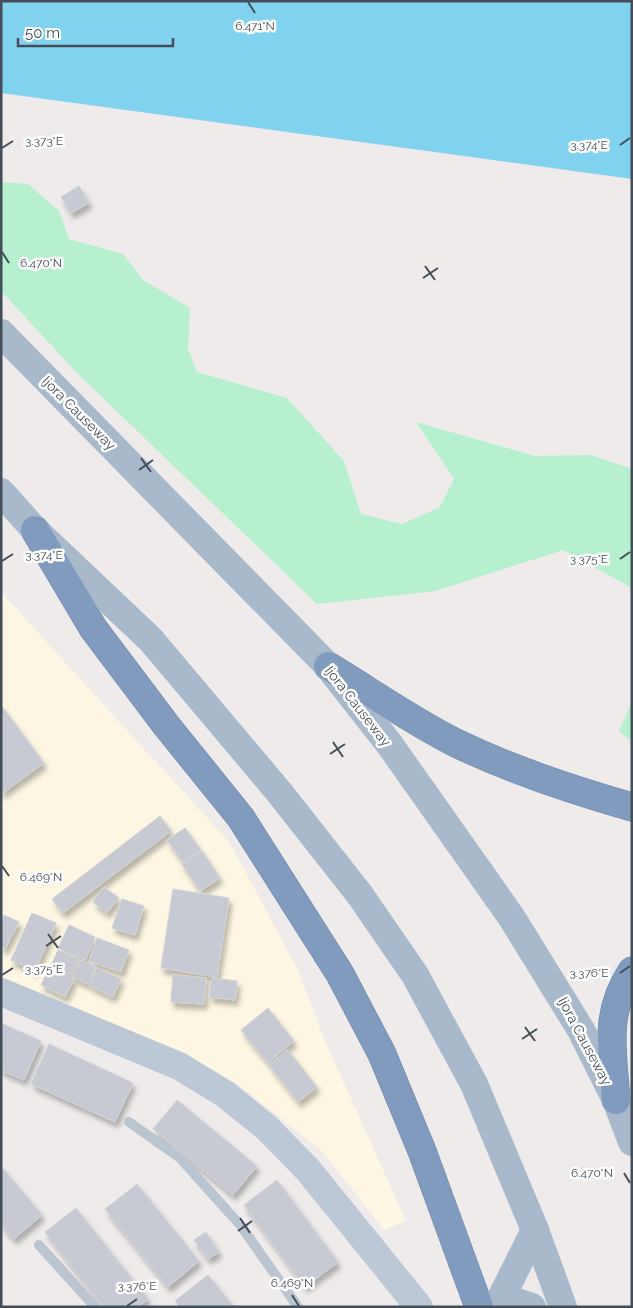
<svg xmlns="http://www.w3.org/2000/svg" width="633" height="1308" font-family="Raleway,sans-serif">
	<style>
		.commercial { fill: #fcf6e2 }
		.green { fill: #b6f0cf }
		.water { fill: #81d2ee }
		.building { fill: #c7cad2; stroke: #cfd1d8; filter: url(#shadow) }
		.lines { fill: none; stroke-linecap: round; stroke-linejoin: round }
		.highway-casing { stroke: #6c86a9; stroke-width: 29 }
		.lane { stroke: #bbc5cf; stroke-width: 10 }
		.secondary { stroke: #bdc8d6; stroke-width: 28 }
		.primary { stroke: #a9b9cc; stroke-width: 28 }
		.highway { stroke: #809bbd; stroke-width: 28 }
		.ticks { fill: none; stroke: #434e59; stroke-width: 2 }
		.labels { text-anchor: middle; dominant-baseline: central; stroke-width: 5; stroke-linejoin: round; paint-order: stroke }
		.street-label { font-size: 14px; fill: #434e59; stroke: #fff }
		.ticks-label { font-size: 12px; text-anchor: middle; fill: #434e59; stroke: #fff; stroke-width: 5; stroke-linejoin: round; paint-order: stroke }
	</style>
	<defs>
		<filter id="shadow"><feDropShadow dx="3" dy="5.5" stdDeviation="2.5" flood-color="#0004"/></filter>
	</defs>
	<rect width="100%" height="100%" fill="#efebeb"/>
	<polygon class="commercial" points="1,592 230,843 299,972 323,1036 406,1221 384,1230 323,1152 239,1085 102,1032 1,981"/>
	<g class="green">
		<polygon points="1,182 28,184 59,211 69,239 123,254 143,280 190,308 188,349 197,372 287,398 344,461 361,514 402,524 440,507 454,479 416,422 535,456 591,455 632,469 632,588 563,550 436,591 317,604 77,373 1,291"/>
		<polygon points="632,702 632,742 619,731"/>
	</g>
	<polygon class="water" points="1,1 632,1 632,179 1,93"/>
	<g class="building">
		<polygon points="79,186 89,203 71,213 61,197"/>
		<polygon points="1,705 44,763 1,794"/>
		<polygon points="160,816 171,831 63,913 52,899"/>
		<polygon points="185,828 201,850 183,862 167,840"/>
		<polygon points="202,851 220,878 200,891 182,864"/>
		<polygon points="104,887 119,898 107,913 93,902"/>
		<polygon points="173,889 229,898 217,977 161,968"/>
		<polygon points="122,899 144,906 135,935 112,928"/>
		<polygon points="32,913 56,923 35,971 11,960"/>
		<polygon points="4,915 19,922 5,949 1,947 1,922"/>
		<polygon points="69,925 95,937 85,960 58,948"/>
		<polygon points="97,938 129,950 121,972 89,961"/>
		<polygon points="58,950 79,959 72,975 51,966"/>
		<polygon points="81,960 96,967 87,984 73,977"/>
		<polygon points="50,967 74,979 65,997 41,985"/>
		<polygon points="97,968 121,979 113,997 89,985"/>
		<polygon points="173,975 206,978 204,1004 171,1002"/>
		<polygon points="212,978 237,981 235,1000 209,997"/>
		<polygon points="268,1008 294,1041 268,1063 241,1030"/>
		<polygon points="1,1023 41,1041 24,1080 1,1070"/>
		<polygon points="49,1044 133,1083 115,1122 31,1084"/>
		<polygon points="288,1050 317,1087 298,1102 269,1065"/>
		<polygon points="177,1100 257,1166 233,1195 153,1129"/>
		<polygon points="1,1166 42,1215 14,1239 1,1224"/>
		<polygon points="277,1180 338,1262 305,1287 244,1205"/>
		<polygon points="137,1184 199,1261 168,1287 105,1209"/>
		<polygon points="76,1208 148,1299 138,1307 104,1307 45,1232"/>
		<polygon points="206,1232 219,1252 208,1259 194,1240"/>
		<polygon points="208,1275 234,1307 180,1307 175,1301"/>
	</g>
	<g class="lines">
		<g class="highway-casing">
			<g id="highway">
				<polyline points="35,530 93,628 166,725 241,818 340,974 382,1054 422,1151 479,1307"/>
				<path d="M328,666c43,26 84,55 128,77 56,27 116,47 176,64"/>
				<path d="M616,1100c-3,-49 -13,-85 16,-129"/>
			</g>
		</g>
		<g class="lane">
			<polyline points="129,1122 180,1158 241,1226 298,1307"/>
			<polyline points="39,1245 95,1307"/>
		</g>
		<polyline class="secondary" points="1,992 179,1066 225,1094 267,1128 308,1170 419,1307"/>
		<g class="primary">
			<polyline points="1,333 328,666 390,745 512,918 581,1030 616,1100 632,1142"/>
			<polyline points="1,492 35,530 151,640 279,792 360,895 415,975 474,1084 535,1230 563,1307"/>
			<polyline points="532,1307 520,1303 499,1302 535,1230"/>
		</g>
		<use href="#highway" class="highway"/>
	</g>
	<path class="ticks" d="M248,2l7,11M620,145l10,-7M2,148l11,-7M2,252l7,11M425,266l10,14M423,278l15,-10M141,458l10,14M139,470l14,-10M620,559l10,-7M2,561l11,-7M333,742l10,15M330,754l15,-10M2,866l7,10M48,934l10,14M46,946l15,-10M620,973l10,-7M2,975l11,-7M525,1027l10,14M522,1039l15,-10M624,1173l6,10M240,1218l10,15M238,1231l14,-10M292,1295l7,11M127,1306l10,-7"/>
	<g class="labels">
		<g class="street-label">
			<text transform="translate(79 413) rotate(45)">Ijora Causeway</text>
			<text transform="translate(358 706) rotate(52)">Ijora Causeway</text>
			<text transform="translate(585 1041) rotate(62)">Ijora Causeway</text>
		</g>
	</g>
	<g class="ticks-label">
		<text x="255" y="30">6.471°N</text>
		<text x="44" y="145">3.373°E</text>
		<text x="589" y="149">3.374°E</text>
		<text x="41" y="267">6.470°N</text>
		<text x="44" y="559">3.374°E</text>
		<text x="589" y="563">3.375°E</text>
		<text x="41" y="881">6.469°N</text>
		<text x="44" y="973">3.375°E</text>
		<text x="589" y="977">3.376°E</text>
		<text x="592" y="1177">6.470°N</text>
		<text x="292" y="1287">6.469°N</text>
		<text x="137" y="1290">3.376°E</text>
	</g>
	<rect width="633" height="1308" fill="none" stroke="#434e59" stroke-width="5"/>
	<path d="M18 38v8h155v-8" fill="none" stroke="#434e59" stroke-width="2.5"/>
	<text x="25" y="38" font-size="15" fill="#434e59" stroke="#ffffff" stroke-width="4" paint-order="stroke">50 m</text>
</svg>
